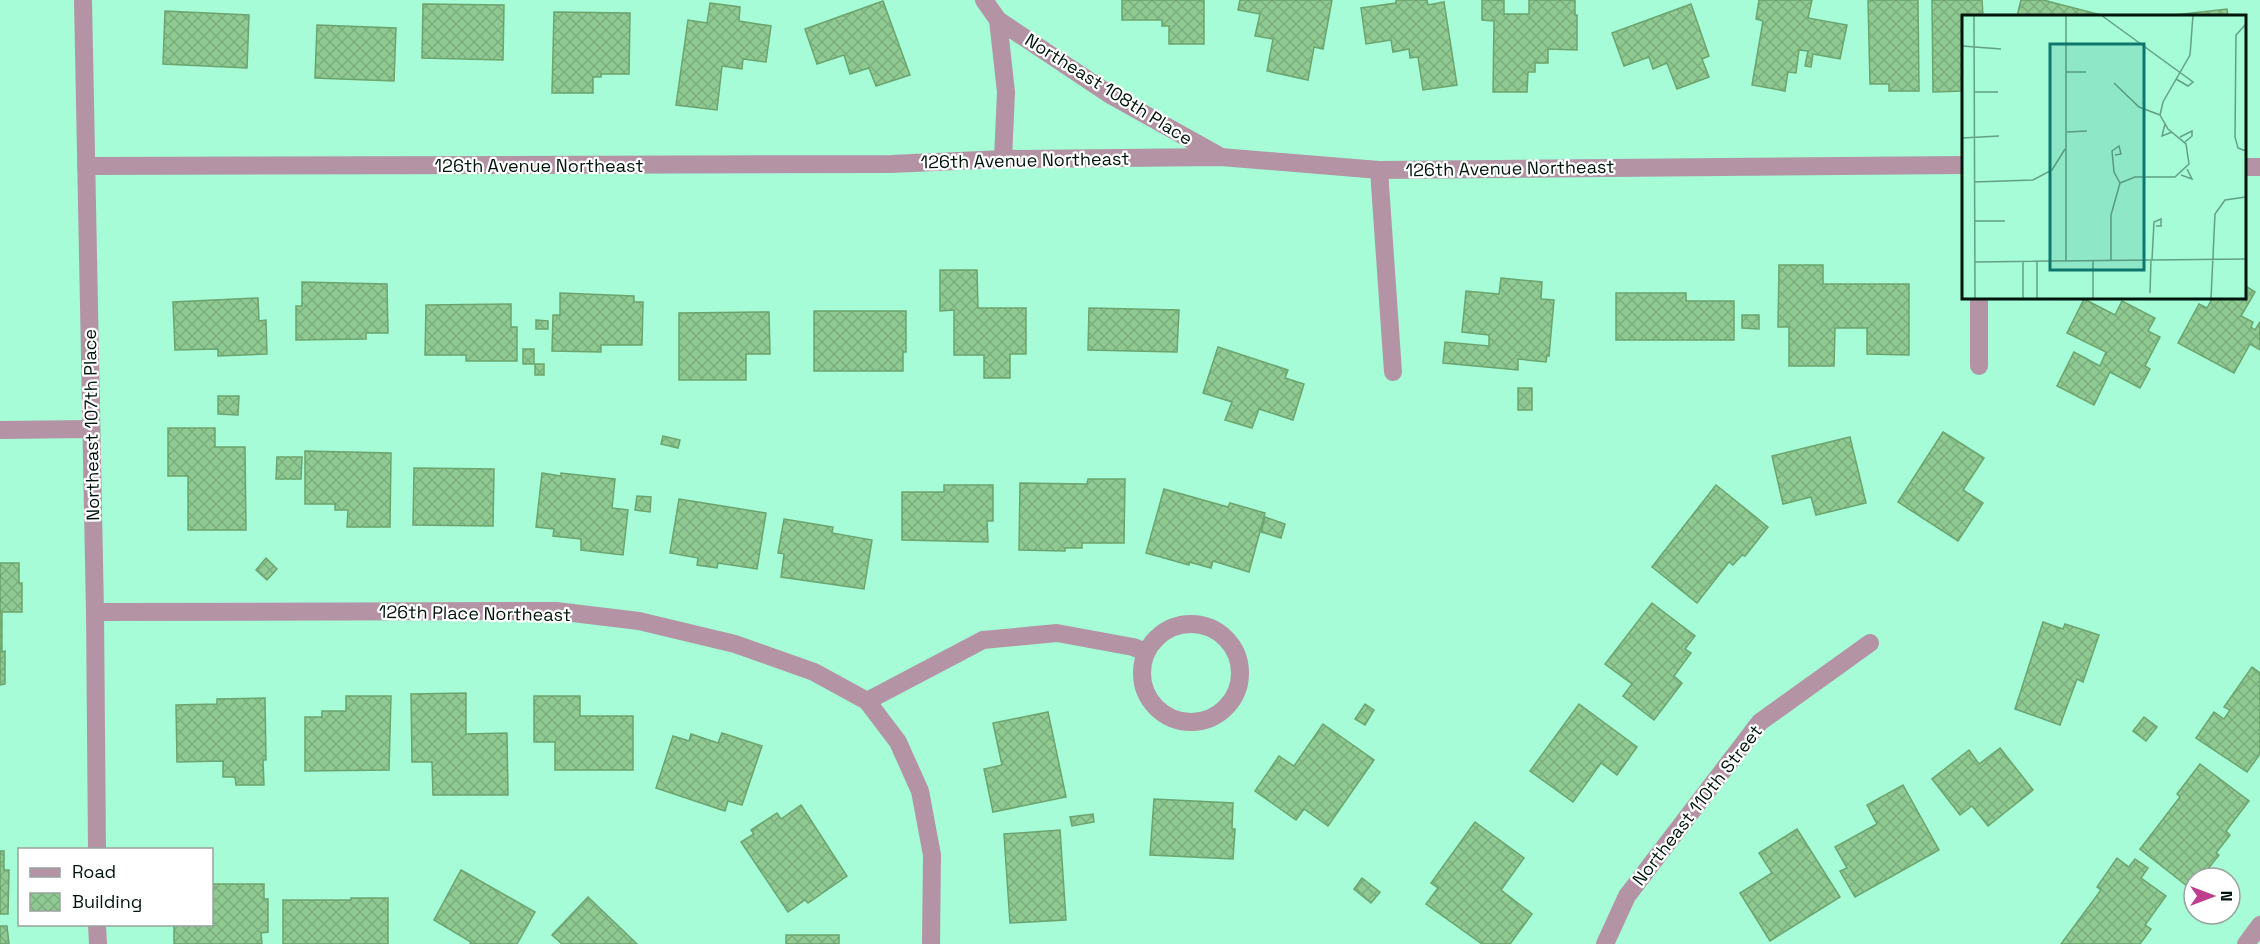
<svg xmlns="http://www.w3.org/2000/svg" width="2260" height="944" font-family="'Space Grotesk',sans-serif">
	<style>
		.building { fill: url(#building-cross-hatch); stroke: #6ba46e; stroke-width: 1.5 }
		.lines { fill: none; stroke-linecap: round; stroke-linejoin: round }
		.minor { stroke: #b494a4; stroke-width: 18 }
		.labels { text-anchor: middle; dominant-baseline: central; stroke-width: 4.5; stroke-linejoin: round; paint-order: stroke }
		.street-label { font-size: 18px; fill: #00150b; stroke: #fff }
		.inset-road { fill: none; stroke: #63a085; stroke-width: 1.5 }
		.view { fill: #0f766e; fill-opacity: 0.15; stroke: #0f766e; stroke-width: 3 }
		.inset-edge { fill: none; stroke: #00150b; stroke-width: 3 }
	</style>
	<defs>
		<pattern id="building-cross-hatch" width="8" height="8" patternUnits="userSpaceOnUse" patternTransform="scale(1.5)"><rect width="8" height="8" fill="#8fca92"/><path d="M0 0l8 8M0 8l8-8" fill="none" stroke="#7aad7d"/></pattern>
	</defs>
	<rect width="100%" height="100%" fill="#a5fcd7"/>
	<g class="building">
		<polygon points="1122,0 1204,0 1204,44 1169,44 1169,26 1162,26 1162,20 1122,20"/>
		<polygon points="1240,0 1332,0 1323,49 1314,47 1308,80 1267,71 1273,39 1255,36 1260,14 1238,10"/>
		<polygon points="1396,0 1427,0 1428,5 1444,2 1457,85 1423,90 1418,57 1410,58 1409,49 1393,52 1391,40 1366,44 1361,8 1396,3"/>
		<polygon points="1482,0 1504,0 1504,14 1529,14 1529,0 1575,0 1575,15 1577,15 1577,50 1548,49 1548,63 1535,63 1535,72 1528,72 1527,92 1493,92 1494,21 1482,20"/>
		<polygon points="1759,0 1812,0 1808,18 1847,25 1840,59 1813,54 1811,67 1805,66 1808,51 1799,50 1796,73 1788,72 1785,91 1752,85 1763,21 1756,19"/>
		<polygon points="1868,0 1918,0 1919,91 1889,91 1889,84 1870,84"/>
		<polygon points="1932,0 1982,0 1983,16 1963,16 1963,91 1933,92"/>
		<polygon points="2021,0 2043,0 2105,16 2017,16"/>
		<polygon points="883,1 910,75 876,86 869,68 850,74 844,55 817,64 805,29"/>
		<polygon points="710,3 740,7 739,21 771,26 766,62 743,59 742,69 722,66 717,110 676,105 688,20 707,23"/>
		<polygon points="423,4 504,5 503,60 422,58"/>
		<polygon points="1691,4 1709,56 1702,59 1709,77 1677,89 1667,63 1653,69 1649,57 1624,66 1612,33"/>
		<polygon points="2227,9 2228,16 2165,16"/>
		<polygon points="165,11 249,15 247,68 163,64"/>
		<polygon points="554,12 630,13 629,74 601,74 601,77 593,77 593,93 552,93"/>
		<polygon points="317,25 396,28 394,81 315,78"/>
		<polygon points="1779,265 1823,265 1823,284 1909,284 1909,355 1867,354 1867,328 1835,328 1834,366 1789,366 1789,327 1778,327"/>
		<polygon points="940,270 977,270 978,308 1026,308 1026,354 1010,354 1010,378 984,378 984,355 954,355 954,310 940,311"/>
		<polygon points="1501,278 1542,282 1541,299 1554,300 1549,356 1547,355 1546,362 1518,359 1518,370 1443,363 1445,342 1489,346 1489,335 1462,332 1466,291 1499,294"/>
		<polygon points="302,282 387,284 388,333 366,333 366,339 296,340 296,306 302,306"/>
		<polygon points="2244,285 2255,292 2241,316 2253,322 2251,327 2255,330 2260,322 2260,350 2250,344 2234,373 2178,343 2199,304 2207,308 2213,297 2244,297"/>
		<polygon points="560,293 634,296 634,302 643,302 642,345 601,345 601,352 552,351 553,315 560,315"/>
		<polygon points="1616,293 1686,293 1686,301 1734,301 1734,340 1616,340"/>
		<polygon points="258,298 259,321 266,320 267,354 218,356 218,349 175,350 173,302"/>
		<polygon points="2084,299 2115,315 2122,301 2155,318 2148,331 2160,337 2145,366 2150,369 2140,388 2110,372 2094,405 2057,386 2074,352 2100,366 2106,352 2067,333"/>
		<polygon points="511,304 511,327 517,327 517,361 466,361 466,355 425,355 426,305"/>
		<polygon points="1089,308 1179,310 1177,352 1088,350"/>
		<polygon points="814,311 906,311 906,352 903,352 903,371 814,371"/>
		<polygon points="769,312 770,354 746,354 746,380 679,380 679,313"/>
		<polygon points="1742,315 1759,315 1759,329 1742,328"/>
		<polygon points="536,320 548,321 548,329 536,329"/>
		<polygon points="1218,347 1288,370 1285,378 1304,384 1293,420 1259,409 1252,428 1225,420 1232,402 1203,393"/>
		<rect x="523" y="349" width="11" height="15"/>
		<rect x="535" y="364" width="9" height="11"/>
		<rect x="1518" y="388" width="14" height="22"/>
		<polygon points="218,396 239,396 238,415 218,414"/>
		<polygon points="168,428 215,428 215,447 245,447 246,530 188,530 188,476 168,476"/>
		<polygon points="1943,432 1984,458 1963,490 1983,503 1958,541 1898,502"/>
		<polygon points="663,436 680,440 678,448 661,444"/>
		<polygon points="1850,437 1866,503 1816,515 1811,497 1783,504 1772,456"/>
		<polygon points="305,451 391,453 390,527 347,527 348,510 335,510 335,504 305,504"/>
		<polygon points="277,457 302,457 301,479 276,479"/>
		<polygon points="414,468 494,469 493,526 413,525"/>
		<polygon points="542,473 561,476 561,473 615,479 612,508 628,510 623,555 581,550 581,539 553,536 554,529 536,527"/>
		<polygon points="1088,479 1125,479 1124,543 1082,543 1082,548 1065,548 1065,551 1019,550 1020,483 1087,484"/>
		<polygon points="944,485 993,485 993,521 987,521 988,542 902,540 902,492 944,492"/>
		<polygon points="1716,485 1768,527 1745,556 1742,555 1733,565 1729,562 1697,603 1652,567"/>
		<polygon points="1164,489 1228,507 1230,503 1265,513 1249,572 1213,561 1211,568 1189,562 1189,565 1146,553"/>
		<polygon points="637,496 651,497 650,512 635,510"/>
		<polygon points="679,499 766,513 757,569 718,563 717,568 697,565 698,558 670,553"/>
		<polygon points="1265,517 1285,524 1281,538 1261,532"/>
		<polygon points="784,519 833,527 832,533 872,540 864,589 781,577 784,554 778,553"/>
		<polygon points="266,558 277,569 267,580 256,570"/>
		<polygon points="0,563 19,563 19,583 22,583 22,612 2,612 2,652 5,651 5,684 0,685"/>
		<polygon points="1652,603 1695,636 1685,649 1691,653 1674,676 1682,683 1654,720 1623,696 1632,684 1605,664"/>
		<polygon points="2043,622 2063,629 2065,624 2099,635 2083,682 2077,679 2060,725 2015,709"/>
		<polygon points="2252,667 2260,673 2260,754 2247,772 2196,738 2214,712 2224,719 2230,710 2224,707"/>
		<polygon points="466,693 466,734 507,733 508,795 433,795 432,762 412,762 411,694"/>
		<polygon points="346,696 391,696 389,770 305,771 305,717 322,717 322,711 346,711"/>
		<polygon points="534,696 580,696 580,716 633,716 633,770 555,770 555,742 534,742"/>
		<polygon points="265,698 266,760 263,760 264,785 236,785 235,777 223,777 223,761 177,762 176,705 217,704 217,699"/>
		<polygon points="1365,704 1374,710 1365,725 1355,719"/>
		<polygon points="1579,704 1637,747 1617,775 1601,763 1573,802 1530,771"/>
		<polygon points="1048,712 1066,797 993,812 984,769 1002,765 993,723"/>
		<polygon points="2144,717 2157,727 2146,741 2133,731"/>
		<polygon points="1323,724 1374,760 1328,826 1304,809 1296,820 1255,791 1279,756 1294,766"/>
		<polygon points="722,733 762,746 742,805 728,801 725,811 656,788 673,736 689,741 691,734 718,743"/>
		<polygon points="2000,748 2033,790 1988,826 1972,806 1960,815 1932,779 1969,750 1979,764"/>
		<polygon points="2200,764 2249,801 2226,831 2230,835 2216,853 2219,855 2201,878 2194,878 2192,890 2140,849 2180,797 2177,794"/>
		<polygon points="1903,785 1939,850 1855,897 1840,871 1847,868 1835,847 1877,824 1867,805"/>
		<polygon points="1154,799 1233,803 1232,829 1235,829 1233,859 1150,855"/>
		<polygon points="801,805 847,876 808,903 805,900 788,912 741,842 754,834 751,830 777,813 781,819"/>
		<polygon points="1093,814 1094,822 1072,826 1070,817"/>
		<polygon points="1475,822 1524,858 1501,890 1532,914 1510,944 1482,944 1426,904 1438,888 1431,883"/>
		<polygon points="1797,829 1840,897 1770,941 1740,893 1772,873 1759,853"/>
		<polygon points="1060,830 1066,920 1010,923 1004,834"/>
		<polygon points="0,851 4,851 4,870 9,870 8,914 0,914"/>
		<polygon points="2117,858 2129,867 2135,859 2148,868 2141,878 2166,896 2145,925 2151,929 2140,944 2061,944 2101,890 2097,887"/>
		<polygon points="461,870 535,912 517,944 470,944 471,942 434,920"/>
		<polygon points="1362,878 1380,892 1371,903 1354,889"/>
		<polygon points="212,884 264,884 264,899 268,899 268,932 261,933 262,944 174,944 174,924 212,924"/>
		<polygon points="588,897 637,944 562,944 552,935"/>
		<polygon points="351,898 388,898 388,944 283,944 283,900 351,900"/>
		<polygon points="0,926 7,926 9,944 0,944"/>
		<rect x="786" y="935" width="53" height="9"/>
	</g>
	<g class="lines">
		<g class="minor">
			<polyline points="83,0 95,612 97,850"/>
			<polyline points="984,0 998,20 1112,96 1218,155"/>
			<polyline points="998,20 1006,92 1003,159"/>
			<polyline points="86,166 891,164 1003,159 1221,157 1379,170 1963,165"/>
			<polyline points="2244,167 2260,167"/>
			<polyline points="1379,170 1393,372"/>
			<polyline points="1979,366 1979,297"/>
			<polyline points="0,430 91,429"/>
			<polyline points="95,612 556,611 639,621 735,644 814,672 867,701 898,742 920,791 932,855 931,944"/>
			<circle cx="1191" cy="673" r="49"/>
			<polyline points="867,701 983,640 1057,633 1133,647 1146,652"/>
			<polyline points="97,924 98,944"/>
			<polyline points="1605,944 1627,896 1760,722 1870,643"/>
			<polyline points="2246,944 2260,925"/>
		</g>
	</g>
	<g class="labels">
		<g class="street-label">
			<text transform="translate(1109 89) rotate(32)">Northeast 108th Place</text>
			<text transform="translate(1025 160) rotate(-1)">126th Avenue Northeast</text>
			<text x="539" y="165">126th Avenue Northeast</text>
			<text transform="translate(1510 168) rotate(-1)">126th Avenue Northeast</text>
			<text transform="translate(91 425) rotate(-91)">Northeast 107th Place</text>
			<text transform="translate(475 613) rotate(1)">126th Place Northeast</text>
			<text transform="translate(1697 805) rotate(-52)">Northeast 110th Street</text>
		</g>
	</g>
	<g transform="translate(1962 15)">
		<rect width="284" height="284" fill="#a5fcd7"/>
		<path class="inset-road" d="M12,0l1,283M139,0l92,67 -5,4 -12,-7M284,9l-10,11 -1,102 3,11 8,3M0,31l39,3M104,57h20M152,68l25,24 21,8M12,77h24M203,109l-3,12 10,-4M105,117l20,-1M218,122l12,-6v5l-7,6M0,123l37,-2M153,140l6,-1 -2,-8 -7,5 2,21 6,11M219,160l11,4 -5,-10M12,167l59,-2 19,-10 13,-21M158,168l15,-6h40l14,-13 -3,-20 -18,-15 -8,-14 3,-13 27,-47 3,-40M13,206h30M190,245l2,-38 7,-3v7h-5M131,246v37M149,246v-46l9,-32M13,247l271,-3M61,247v36M104,247v-247M188,278l1,-33M75,283v-36M249,283l4,-84 10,-14 21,-3"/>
		<path class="view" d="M88,29h94v226h-94z"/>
		<rect width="284" height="284" class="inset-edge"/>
	</g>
	<rect x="18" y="848" width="195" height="78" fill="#ffffff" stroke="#99a19d" stroke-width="1.5"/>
	<rect x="30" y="868" width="30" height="9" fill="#b494a4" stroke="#99a19d" stroke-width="1.5"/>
	<text x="72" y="878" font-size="18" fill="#00150b">Road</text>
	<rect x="30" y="893" width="30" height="18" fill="url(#building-cross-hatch)" stroke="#99a19d" stroke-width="1.5"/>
	<text x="72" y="908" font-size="18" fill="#00150b">Building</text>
	<g transform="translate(2212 896) rotate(90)"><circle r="28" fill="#ffffff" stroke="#99a19d" stroke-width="1.5"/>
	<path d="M0-4.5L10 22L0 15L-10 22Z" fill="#bd3f8e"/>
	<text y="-9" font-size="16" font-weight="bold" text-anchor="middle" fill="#00150b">N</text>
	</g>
</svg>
